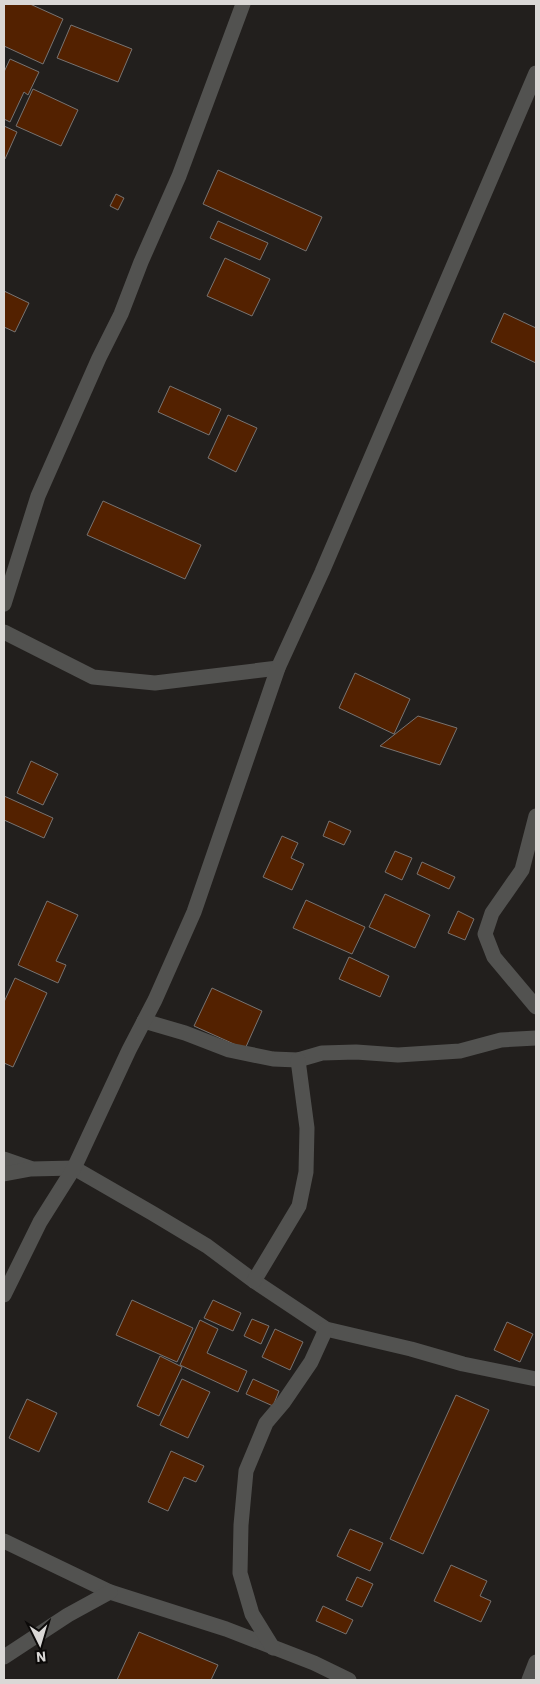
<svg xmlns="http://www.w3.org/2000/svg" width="540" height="1684" font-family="'IBM Plex Sans',sans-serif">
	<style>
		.building { fill: #532100; stroke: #777371 }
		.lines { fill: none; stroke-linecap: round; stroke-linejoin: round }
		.street { stroke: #525250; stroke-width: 15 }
	</style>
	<rect width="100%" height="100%" fill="#221f1d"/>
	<g class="building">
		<polygon points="4,4 30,4 63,19 43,64 4,46"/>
		<polygon points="71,25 132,49 118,82 57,58"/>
		<polygon points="10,59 39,72 28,95 24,92 10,122 4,119 4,72"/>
		<polygon points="33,89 78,110 61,146 16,126"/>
		<polygon points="4,126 17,132 5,159 4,159"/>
		<polygon points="218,170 322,217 306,251 203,204"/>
		<polygon points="116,194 124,198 118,210 110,206"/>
		<polygon points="218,221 268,243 260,260 210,238"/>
		<polygon points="225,258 270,279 252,316 207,296"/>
		<polygon points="4,291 29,303 15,332 4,327"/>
		<polygon points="504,313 536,328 536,363 491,342"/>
		<polygon points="170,386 221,409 209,435 158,412"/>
		<polygon points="228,415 257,428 236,472 208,458"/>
		<polygon points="103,501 201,545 185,579 87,535"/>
		<polygon points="355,673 410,699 394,734 339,708"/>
		<polygon points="418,716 457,728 440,765 380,746"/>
		<polygon points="31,761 58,774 43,805 17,793"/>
		<polygon points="4,796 53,818 44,838 4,820"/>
		<polygon points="329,821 351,831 344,845 323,836"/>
		<polygon points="282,836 298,843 291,858 304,864 292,890 263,877"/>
		<polygon points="395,851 412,858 402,880 385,872"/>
		<polygon points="422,862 455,877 449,889 417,874"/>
		<polygon points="385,894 430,915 415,948 369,927"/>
		<polygon points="306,900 365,927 352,954 293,928"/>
		<polygon points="47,901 78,915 56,961 66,965 58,983 18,965"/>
		<polygon points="458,911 474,919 465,940 448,933"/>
		<polygon points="349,957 389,976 380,997 339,979"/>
		<polygon points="15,978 47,993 13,1067 4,1063 4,1002"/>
		<polygon points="212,988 262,1011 245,1049 194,1026"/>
		<polygon points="132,1300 193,1328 177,1362 116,1335"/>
		<polygon points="213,1300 241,1313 233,1331 204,1318"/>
		<polygon points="252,1319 269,1326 261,1344 244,1336"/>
		<polygon points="200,1320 218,1329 207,1353 247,1371 238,1392 180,1365"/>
		<polygon points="507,1322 533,1334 520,1362 494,1350"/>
		<polygon points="275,1329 303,1342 290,1370 262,1357"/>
		<polygon points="160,1356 182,1367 159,1416 137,1406"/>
		<polygon points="182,1379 210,1392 188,1438 160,1425"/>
		<polygon points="253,1379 279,1391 273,1406 246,1394"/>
		<polygon points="456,1395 489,1410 423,1554 390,1539"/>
		<polygon points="27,1399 57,1413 39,1452 9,1438"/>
		<polygon points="171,1451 204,1466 196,1482 184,1477 168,1511 148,1502"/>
		<polygon points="350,1529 383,1543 370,1571 337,1556"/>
		<polygon points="451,1565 487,1581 480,1596 491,1601 481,1622 434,1601"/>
		<polygon points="357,1577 373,1584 362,1607 346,1600"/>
		<polygon points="323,1606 353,1620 346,1634 316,1621"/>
		<polygon points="139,1632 218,1665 211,1680 117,1680"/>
	</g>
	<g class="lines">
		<g class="street">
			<polyline points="4,604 38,496 99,358 121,314 141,262 179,176 243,4"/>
			<polyline points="4,632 93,677 155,683 278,668"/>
			<polyline points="536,816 522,870 492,913 485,934 494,957 536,1007"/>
			<polyline points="144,1021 185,1033 229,1050 273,1059 298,1060 322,1053 356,1052 398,1055 460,1051 501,1040 536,1038"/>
			<polyline points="4,1159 30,1168"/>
			<polyline points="4,1174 31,1169 74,1168 152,1213 207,1246 254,1281 326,1329 411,1349 463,1364 536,1379"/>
			<polyline points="254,1281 299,1206 306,1172 307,1128 298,1060"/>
			<polyline points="4,1295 40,1222 74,1168 129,1050 155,1000 194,912 278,668 322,572 536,73"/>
			<polyline points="4,1541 110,1592 226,1629 314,1663 349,1680"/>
			<polyline points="273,1648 252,1614 240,1573 241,1525 246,1471 266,1423 283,1403 311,1362 326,1329"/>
			<polyline points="4,1657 68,1615 110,1592"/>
			<polyline points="529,1680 536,1662"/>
		</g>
	</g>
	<rect width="540" height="1684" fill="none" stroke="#dad8d6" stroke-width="10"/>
	<g transform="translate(40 1644) rotate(175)" stroke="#0b0908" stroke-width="4" paint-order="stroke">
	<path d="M0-4L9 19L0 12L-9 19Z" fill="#dad8d6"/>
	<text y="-8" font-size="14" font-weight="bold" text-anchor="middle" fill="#dad8d6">N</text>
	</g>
</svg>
